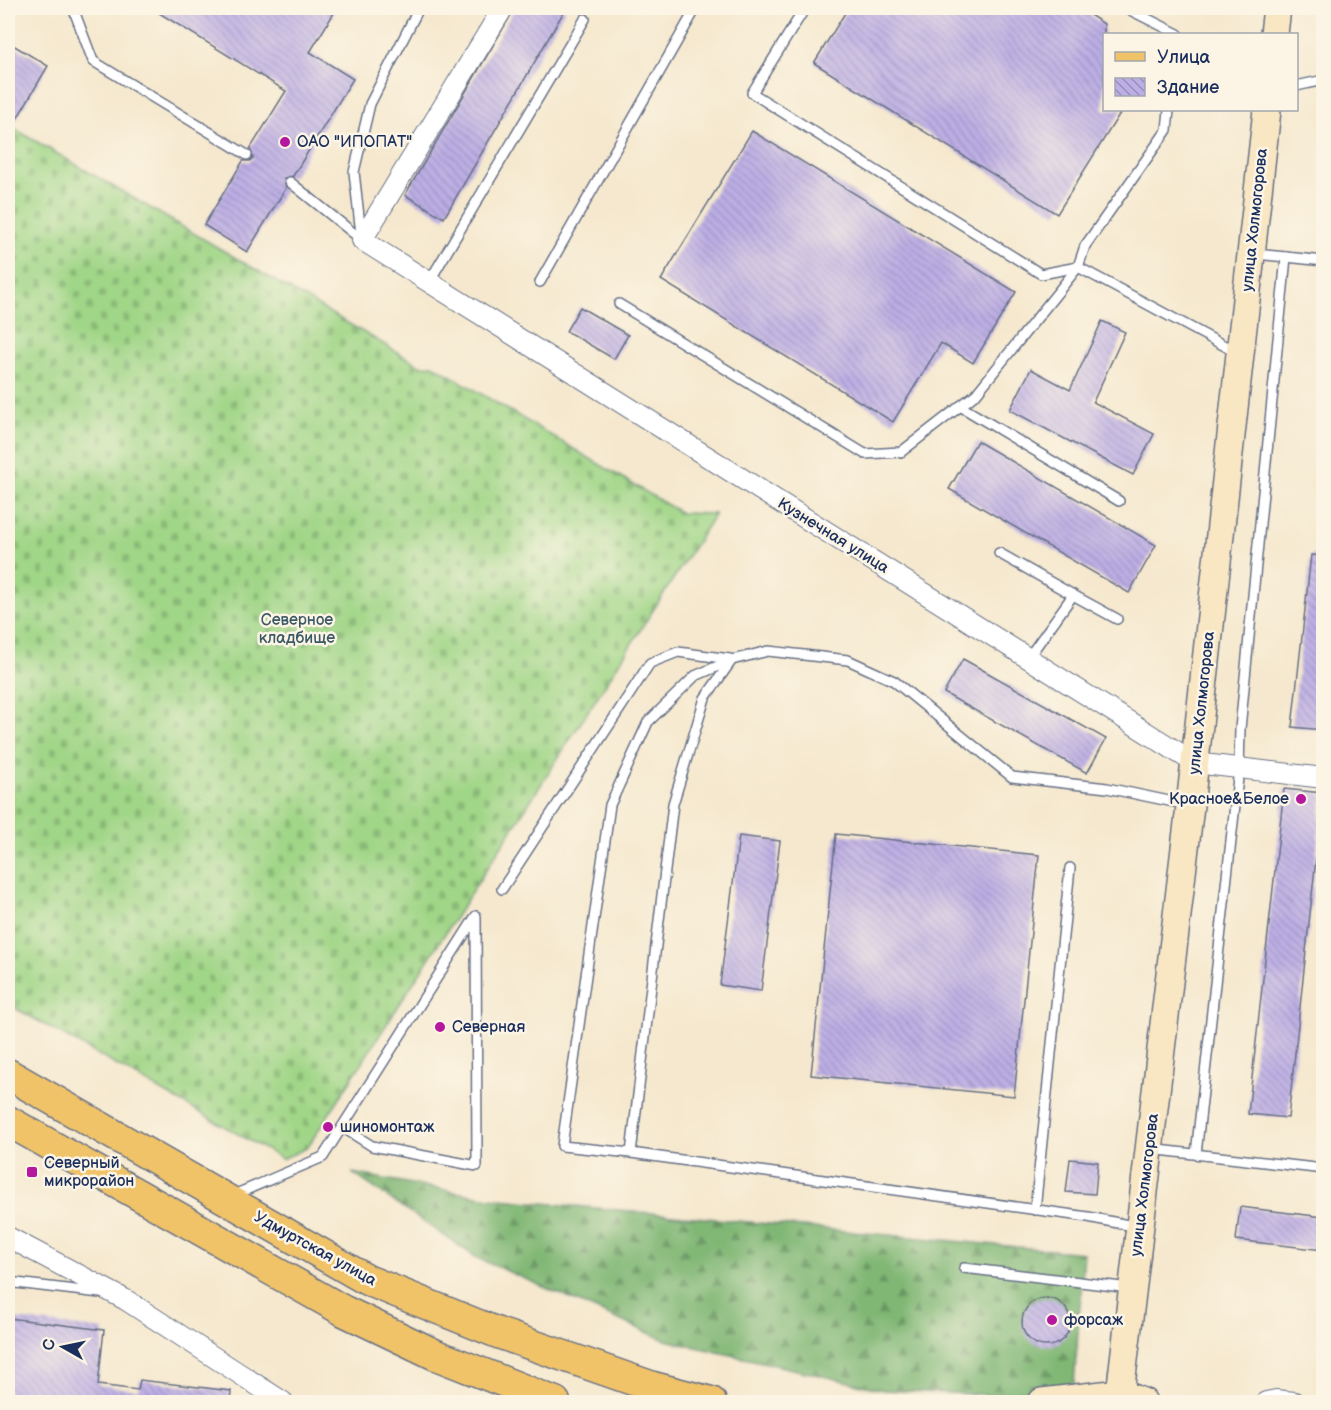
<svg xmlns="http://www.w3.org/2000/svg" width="1331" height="1410" font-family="'Balsamiq Sans',sans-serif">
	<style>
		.forest { fill: url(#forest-firs); stroke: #4e7369; stroke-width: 1.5 }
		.cemetery { fill: url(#cemetery-stones); stroke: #5e8272; stroke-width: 1.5 }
		.building { fill: url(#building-back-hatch) }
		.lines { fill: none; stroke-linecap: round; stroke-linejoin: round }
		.lane-casing { stroke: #677085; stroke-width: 12 }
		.street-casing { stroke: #677085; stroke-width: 22 }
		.secondary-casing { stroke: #677085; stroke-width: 30 }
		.primary-casing { stroke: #677085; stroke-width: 33 }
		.lane { stroke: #fff; stroke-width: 9 }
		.street { stroke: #fff; stroke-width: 20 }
		.secondary { stroke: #f9e7c3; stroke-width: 27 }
		.primary { stroke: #f1c369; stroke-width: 30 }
		.poi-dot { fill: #b5179e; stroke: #fcf5e5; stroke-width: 2 }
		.labels { text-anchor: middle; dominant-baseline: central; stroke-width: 5; stroke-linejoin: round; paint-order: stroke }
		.poi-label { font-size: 16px; fill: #1b2f5e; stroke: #fcf5e5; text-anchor: start }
		.street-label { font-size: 16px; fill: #1b2f5e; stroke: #fcf5e5 }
		.park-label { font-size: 16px; fill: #3c5968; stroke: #fcf5e5 }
	</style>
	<defs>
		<pattern id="forest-firs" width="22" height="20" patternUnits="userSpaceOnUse" patternTransform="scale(1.5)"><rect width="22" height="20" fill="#80b774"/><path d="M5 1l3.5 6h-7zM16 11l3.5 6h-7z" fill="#689562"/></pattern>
		<pattern id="cemetery-stones" width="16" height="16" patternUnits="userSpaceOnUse" patternTransform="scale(1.5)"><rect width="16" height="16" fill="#a0d687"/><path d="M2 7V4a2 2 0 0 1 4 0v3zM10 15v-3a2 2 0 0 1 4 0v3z" fill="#89b877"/></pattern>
		<pattern id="building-back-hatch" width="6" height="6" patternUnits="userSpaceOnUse" patternTransform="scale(1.5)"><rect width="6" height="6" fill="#bdafe5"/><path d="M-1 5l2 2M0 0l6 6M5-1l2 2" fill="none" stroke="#998fbd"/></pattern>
	</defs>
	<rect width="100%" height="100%" fill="#fcf5e5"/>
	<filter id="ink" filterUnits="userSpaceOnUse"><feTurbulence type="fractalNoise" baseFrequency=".0167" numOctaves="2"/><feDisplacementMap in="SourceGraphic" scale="12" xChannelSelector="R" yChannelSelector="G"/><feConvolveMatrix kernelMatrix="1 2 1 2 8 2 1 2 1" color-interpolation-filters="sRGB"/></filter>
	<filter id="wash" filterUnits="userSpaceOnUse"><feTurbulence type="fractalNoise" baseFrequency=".008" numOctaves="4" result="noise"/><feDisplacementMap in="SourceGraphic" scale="24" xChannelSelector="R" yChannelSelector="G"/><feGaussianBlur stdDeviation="1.35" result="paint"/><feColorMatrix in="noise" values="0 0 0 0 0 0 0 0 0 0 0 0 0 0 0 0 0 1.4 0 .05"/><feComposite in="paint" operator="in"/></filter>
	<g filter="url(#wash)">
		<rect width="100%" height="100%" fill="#f5e8ce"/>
		<polygon class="forest" points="352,1173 489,1198 1084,1253 1074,1385 994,1395 884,1390 665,1340 477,1258"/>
		<polygon class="cemetery" points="8,125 421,366 433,365 681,513 715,514 307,1148 282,1159 8,1004"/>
		<g id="blocks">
			<g class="building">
				<polygon points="151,8 337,8 310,52 353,79 293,176 284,178 286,188 247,252 204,225 243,161 250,161 253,158 250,149 286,91"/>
				<polygon points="515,8 566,8 444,218 405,195"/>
				<polygon points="848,8 1079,8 1104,24 1104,110 1122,110 1057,214 814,63"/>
				<polygon points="8,42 48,66 8,134"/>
				<polygon points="752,131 1016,292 973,363 941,343 893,422 661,280"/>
				<polygon points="580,307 628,335 614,359 566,331"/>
				<polygon points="1102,321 1125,332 1093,402 1154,434 1133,475 1010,410 1031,369 1070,390"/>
				<polygon points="977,441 1156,545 1129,593 949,489"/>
				<polygon points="1311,555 1323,556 1323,730 1292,727"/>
				<polygon points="963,659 1106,739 1087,773 944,693"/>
				<polygon points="1284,789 1323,793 1288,1118 1248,1114"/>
				<polygon points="836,834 1039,855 1014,1096 811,1075"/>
				<polygon points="739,836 780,841 761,991 720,985"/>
				<polygon points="1070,1159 1098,1162 1095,1194 1066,1192"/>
				<polygon points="1240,1207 1323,1217 1323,1250 1236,1240"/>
				<circle cx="1046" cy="1322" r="24"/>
				<polygon points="8,1318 104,1330 98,1385 138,1390 140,1380 231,1391 230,1402 8,1402"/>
			</g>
		</g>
	</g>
	<g filter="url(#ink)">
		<use href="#blocks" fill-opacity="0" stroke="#677085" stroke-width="1.5"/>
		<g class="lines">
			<g class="lane-casing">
				<g id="lane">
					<polyline points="73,8 93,61 247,155"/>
					<polyline points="805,8 752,93 1041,274 1078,267 1238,353"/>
					<polyline points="1126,8 1178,34"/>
					<polyline points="1296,86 1324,80"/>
					<polyline points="290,182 362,240"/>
					<polyline points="361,234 354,172 370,104 419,8"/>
					<polyline points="1286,257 1324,261"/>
					<polyline points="429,282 585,19"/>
					<polyline points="540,282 696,8"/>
					<polyline points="619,304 865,454 901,452 976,394 1078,267 1085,246 1167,130 1169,110"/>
					<polyline points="960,406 1119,501"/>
					<polyline points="999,553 1073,595 1028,658"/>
					<polyline points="1073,595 1117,619"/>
					<polyline points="732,660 695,676 648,722 610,805 562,1146 631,1153 1088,1217 1138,1227"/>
					<polyline points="502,889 650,663 678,652 730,659"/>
					<polyline points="1150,1149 1324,1169"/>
					<polyline points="631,1153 673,804 705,698 732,660 768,651 848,660 894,681 1012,777 1107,788 1188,805"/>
					<polyline points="1196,1154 1239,769 1240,729 1286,257 1254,254"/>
					<polyline points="234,1195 323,1157 476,916 477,1166 372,1146 342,1127"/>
					<polyline points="1035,1210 1070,868"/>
					<polyline points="964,1268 1130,1288"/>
					<polyline points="8,1282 100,1293"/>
				</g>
			</g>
			<g class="street-casing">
				<g id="street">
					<polyline points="503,8 362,240 1195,763 1324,778"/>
					<polyline points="8,1237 126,1300 283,1402"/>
					<polyline points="1266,1402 1276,1400 1294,1402"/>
				</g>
			</g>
			<g class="secondary-casing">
				<g id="secondary">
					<polyline points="1274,34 1277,8"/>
					<polyline points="1042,1402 1120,1393 1143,1402"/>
					<polyline points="1119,1402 1190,806 1267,110"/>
				</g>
			</g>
			<g class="primary-casing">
				<g id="primary">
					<polyline points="8,1074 367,1280 498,1333 653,1387 711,1402"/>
					<polyline points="8,1121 344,1311 436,1355 555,1402"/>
				</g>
			</g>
			<use href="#lane" class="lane"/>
			<use href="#street" class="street"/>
			<use href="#secondary" class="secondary"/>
			<use href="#primary" class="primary"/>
		</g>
	</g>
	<g class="poi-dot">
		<circle cx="285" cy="142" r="6"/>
		<circle cx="1301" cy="799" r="6"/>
		<circle cx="440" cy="1027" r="6"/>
		<circle cx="328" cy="1127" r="6"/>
		<rect x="26" y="1166" width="12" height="12" rx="3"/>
		<circle cx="1052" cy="1320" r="6"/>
	</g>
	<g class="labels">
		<g class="poi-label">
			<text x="297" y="142">ОАО "ИПОПАТ"</text>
			<text x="1289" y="799" text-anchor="end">Красное&amp;Белое</text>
			<text x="452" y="1027">Северная</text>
			<text x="340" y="1127">шиномонтаж</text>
			<text x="44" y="1163">Северный<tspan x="44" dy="18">микрорайон</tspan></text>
			<text x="1064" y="1320">форсаж</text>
		</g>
		<g class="street-label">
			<text transform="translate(1255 220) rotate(-84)">улица Холмогорова</text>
			<text transform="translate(833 536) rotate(32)">Кузнечная улица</text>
			<text transform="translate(1202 703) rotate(-84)">улица Холмогорова</text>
			<text transform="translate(1145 1185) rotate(-83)">улица Холмогорова</text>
			<text transform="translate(315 1249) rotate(29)">Удмуртская улица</text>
		</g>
		<g class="park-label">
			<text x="297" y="620">Северное<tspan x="297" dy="18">кладбище</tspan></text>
		</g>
	</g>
	<rect width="1331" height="1410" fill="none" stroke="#fcf5e5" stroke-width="30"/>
	<rect x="1103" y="33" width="195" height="78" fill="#fcf5e5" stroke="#a2a6af" stroke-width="1.5"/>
	<rect x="1115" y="52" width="30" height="9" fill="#f1c369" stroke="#a2a6af" stroke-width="1.5"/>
	<text x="1157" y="63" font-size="18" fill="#1b2f5e">Улица</text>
	<rect x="1115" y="78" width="30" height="18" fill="url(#building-back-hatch)" stroke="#a2a6af" stroke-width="1.5"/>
	<text x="1157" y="93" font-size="18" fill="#1b2f5e">Здание</text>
	<g transform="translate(63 1347) rotate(279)" stroke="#fcf5e5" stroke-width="4.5" paint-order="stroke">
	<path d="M0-4.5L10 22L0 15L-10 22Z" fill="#1b2f5e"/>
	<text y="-9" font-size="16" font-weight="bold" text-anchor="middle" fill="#1b2f5e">С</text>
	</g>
</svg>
